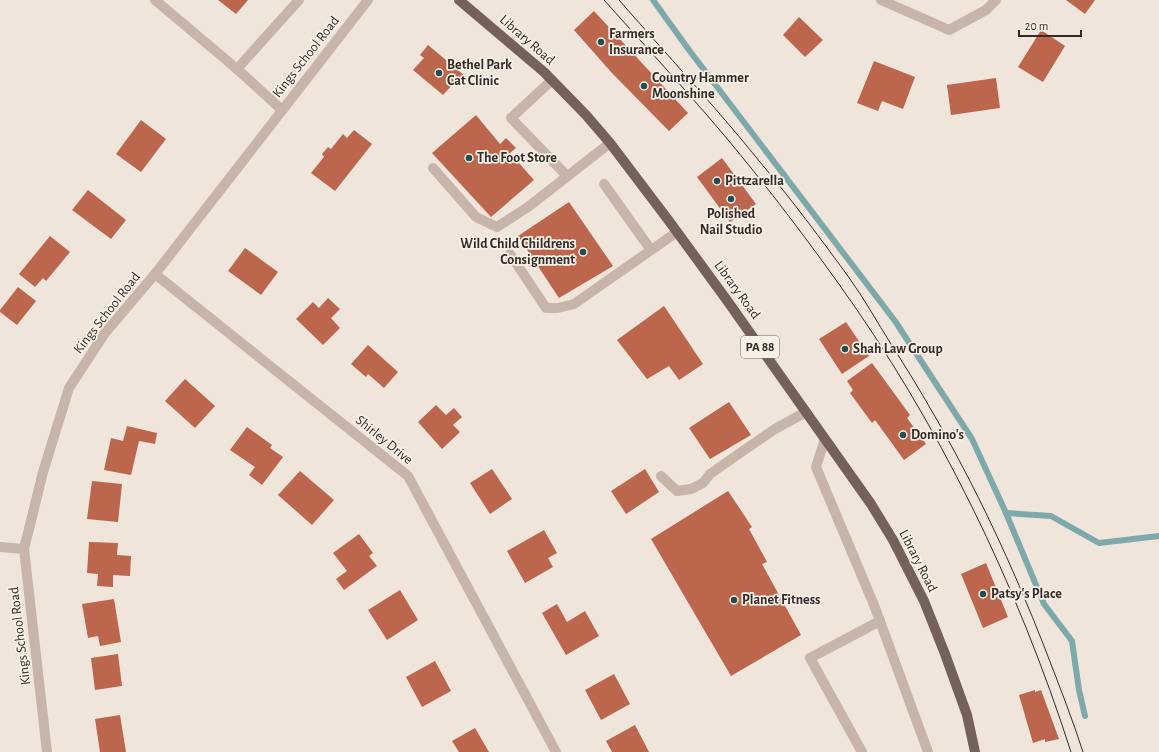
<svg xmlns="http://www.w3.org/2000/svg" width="1159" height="752" font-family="'Alegreya Sans',sans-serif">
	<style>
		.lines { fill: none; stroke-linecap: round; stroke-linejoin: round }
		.stream { stroke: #7da9aa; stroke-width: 6 }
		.building { fill: #bb664d }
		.minor { stroke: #c6b5a8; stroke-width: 10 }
		.major { stroke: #74625a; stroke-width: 10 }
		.tram { stroke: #342b28; stroke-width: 1 }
		.poi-dot { fill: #214f51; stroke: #f7f0e7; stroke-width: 1.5 }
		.labels { text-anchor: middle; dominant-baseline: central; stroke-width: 3.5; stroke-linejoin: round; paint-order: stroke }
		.shield { fill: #f7f0e7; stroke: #6e6661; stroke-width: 1 }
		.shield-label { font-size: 13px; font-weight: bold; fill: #342b28 }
		.poi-label { font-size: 14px; font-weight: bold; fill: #342b28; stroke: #f7f0e7; text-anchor: start }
		.street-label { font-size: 14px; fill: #342b28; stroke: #f7f0e7 }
	</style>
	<rect width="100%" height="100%" fill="#efe5db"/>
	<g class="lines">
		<g class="stream">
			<polyline points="653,0 689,50 895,321 972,439 1006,513 1044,604 1072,641 1079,690 1085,716"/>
			<polyline points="1006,513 1051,516 1099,543 1159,536"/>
		</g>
	</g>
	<g class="building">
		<polygon points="218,0 248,0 236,14"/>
		<polygon points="1066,0 1095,0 1085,14"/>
		<polygon points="594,11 688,113 669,131 611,72 574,30"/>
		<polygon points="799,17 823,40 805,57 783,35"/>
		<polygon points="1041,30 1065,46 1043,82 1018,67"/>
		<polygon points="428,45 465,76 457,86 454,83 443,95 413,70 424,58 420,55"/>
		<polygon points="874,61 915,77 903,109 882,101 878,111 857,103"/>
		<polygon points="996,78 1000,108 951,115 947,85"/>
		<polygon points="476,115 500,144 506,138 516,148 510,153 534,180 491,217 432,153"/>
		<polygon points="141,120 166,139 141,172 116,154"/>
		<polygon points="354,130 372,144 335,191 311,173 324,157 322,154 328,147 331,149 343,134 347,138"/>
		<polygon points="722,158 756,204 730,222 697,177"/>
		<polygon points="88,190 126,220 111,239 72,210"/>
		<polygon points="569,202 613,266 559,298 518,236"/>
		<polygon points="50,236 70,252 46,281 43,278 35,287 19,274"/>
		<polygon points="245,248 278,272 261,295 228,271"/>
		<polygon points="18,287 36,301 17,325 0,312 0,310"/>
		<polygon points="328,298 340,309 331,318 340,328 323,345 296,319 313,302 319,308"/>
		<polygon points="664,306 703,364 679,380 669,366 647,379 617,340"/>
		<polygon points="846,322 869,356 842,374 819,339"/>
		<polygon points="368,345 398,372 384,388 368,374 366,377 351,364"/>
		<polygon points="872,363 910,415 907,418 926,444 904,460 875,420 872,423 850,393 853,390 847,381"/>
		<polygon points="185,379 215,406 195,428 165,401"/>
		<polygon points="729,402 751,435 710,459 689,428"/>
		<polygon points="436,405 446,415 454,408 462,417 453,425 460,432 442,449 418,422"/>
		<polygon points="127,426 157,433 155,444 139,441 131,475 104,470 111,438 123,441"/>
		<polygon points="247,427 272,445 270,448 283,457 262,485 249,475 255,467 230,450"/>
		<polygon points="492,469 512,499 490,514 470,483"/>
		<polygon points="645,469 659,492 626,514 611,491"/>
		<polygon points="300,471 334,500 312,525 278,495"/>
		<polygon points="92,481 122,484 118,522 87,519"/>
		<polygon points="728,491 752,527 749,529 767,562 762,564 801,635 731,676 651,539"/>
		<polygon points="544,530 557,553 548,558 553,567 525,583 507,551"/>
		<polygon points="359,534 373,553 369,556 377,566 344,590 336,579 347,571 333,553"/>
		<polygon points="89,542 118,543 117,555 131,556 130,576 113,575 113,587 97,586 98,574 87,573"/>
		<polygon points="986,563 1008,617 983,628 961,574"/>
		<polygon points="400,590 418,620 387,640 368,610"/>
		<polygon points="114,599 121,642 100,646 98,636 88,638 82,604"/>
		<polygon points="557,604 567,622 585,611 599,636 566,655 542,613"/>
		<polygon points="118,654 122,686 95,690 91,658"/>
		<polygon points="435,661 451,691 422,707 406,677"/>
		<polygon points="614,674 630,704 601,720 585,690"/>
		<polygon points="1035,690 1035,692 1041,690 1059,739 1045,742 1045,739 1033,743 1019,695"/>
		<polygon points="120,715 126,752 100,752 95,719"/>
		<polygon points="635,725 649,752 612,752 606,741"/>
		<polygon points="475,728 489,752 459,752 452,741"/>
	</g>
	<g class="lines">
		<g class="minor">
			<polyline points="155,0 237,69 282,110"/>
			<polyline points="881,0 949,30 986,10 996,0"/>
			<polyline points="237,69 299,0"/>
			<polyline points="552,80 511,118 567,176"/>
			<polyline points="433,168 476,217 497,227 528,207 610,143"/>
			<polyline points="604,184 651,250"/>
			<polyline points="510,254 546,308 558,308 574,304 677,232"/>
			<polyline points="155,274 408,476 556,752"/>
			<polyline points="825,439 816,467 874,605 928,752"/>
			<polyline points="661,476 677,491 691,489 703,483 710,474 740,453 775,429 806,412"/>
			<polyline points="0,547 24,549"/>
			<polyline points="47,752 24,549 43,472 69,388 105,333 155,274 368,0"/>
			<polyline points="862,752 810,658 880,621"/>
		</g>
		<polyline class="major" points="459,0 544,72 586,115 610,143 669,221 726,299 871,504 893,540 924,601 945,654 967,715 975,752"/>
		<g class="tram">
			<path d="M604,0c34,38 68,75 102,114 46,53 89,109 130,166 103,143 181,304 235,472"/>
			<path d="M619,0c47,54 96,106 141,162 32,38 61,77 90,117 15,21 27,43 41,65 65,101 115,203 158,315 12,31 24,62 34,93"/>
		</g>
	</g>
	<g class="poi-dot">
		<circle cx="601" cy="42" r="4"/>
		<circle cx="439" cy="73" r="4"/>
		<circle cx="644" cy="86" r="4"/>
		<circle cx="469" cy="158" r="4"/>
		<circle cx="717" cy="181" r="4"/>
		<circle cx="731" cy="199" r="4"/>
		<circle cx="583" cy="252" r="4"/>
		<circle cx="845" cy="349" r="4"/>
		<circle cx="903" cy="435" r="4"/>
		<circle cx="983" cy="594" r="4"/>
		<circle cx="734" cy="600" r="4"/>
	</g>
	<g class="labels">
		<rect class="shield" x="741" y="336" width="38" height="22" rx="3"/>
		<g class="shield-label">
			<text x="760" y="347">PA 88</text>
		</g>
		<g class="poi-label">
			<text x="609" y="34">Farmers<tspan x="609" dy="16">Insurance</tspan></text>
			<text x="447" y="65">Bethel Park<tspan x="447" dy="16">Cat Clinic</tspan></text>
			<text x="652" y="78">Country Hammer<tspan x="652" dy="16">Moonshine</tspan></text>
			<text x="477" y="158">The Foot Store</text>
			<text x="725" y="181">Pittzarella</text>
			<text x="731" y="214" text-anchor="middle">Polished<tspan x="731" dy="16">Nail Studio</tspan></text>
			<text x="575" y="244" text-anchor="end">Wild Child Childrens<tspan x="575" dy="16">Consignment</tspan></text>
			<text x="853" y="349">Shah Law Group</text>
			<text x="911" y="435">Domino's</text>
			<text x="991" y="594">Patsy's Place</text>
			<text x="742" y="600">Planet Fitness</text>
		</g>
		<g class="street-label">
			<text transform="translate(527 40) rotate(41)">Library Road</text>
			<text transform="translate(306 57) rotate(-52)">Kings School Road</text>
			<text transform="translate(737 290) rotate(54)">Library Road</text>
			<text transform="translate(107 313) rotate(-52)">Kings School Road</text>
			<text transform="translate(384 440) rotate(39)">Shirley Drive</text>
			<text transform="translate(918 561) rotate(63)">Library Road</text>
			<text transform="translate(20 636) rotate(-97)">Kings School Road</text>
		</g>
	</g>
	<path d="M1019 30v6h62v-6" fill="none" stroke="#342b28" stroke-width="2"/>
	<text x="1025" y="30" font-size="12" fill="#342b28" stroke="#f7f0e7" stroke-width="3" paint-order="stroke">20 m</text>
</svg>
